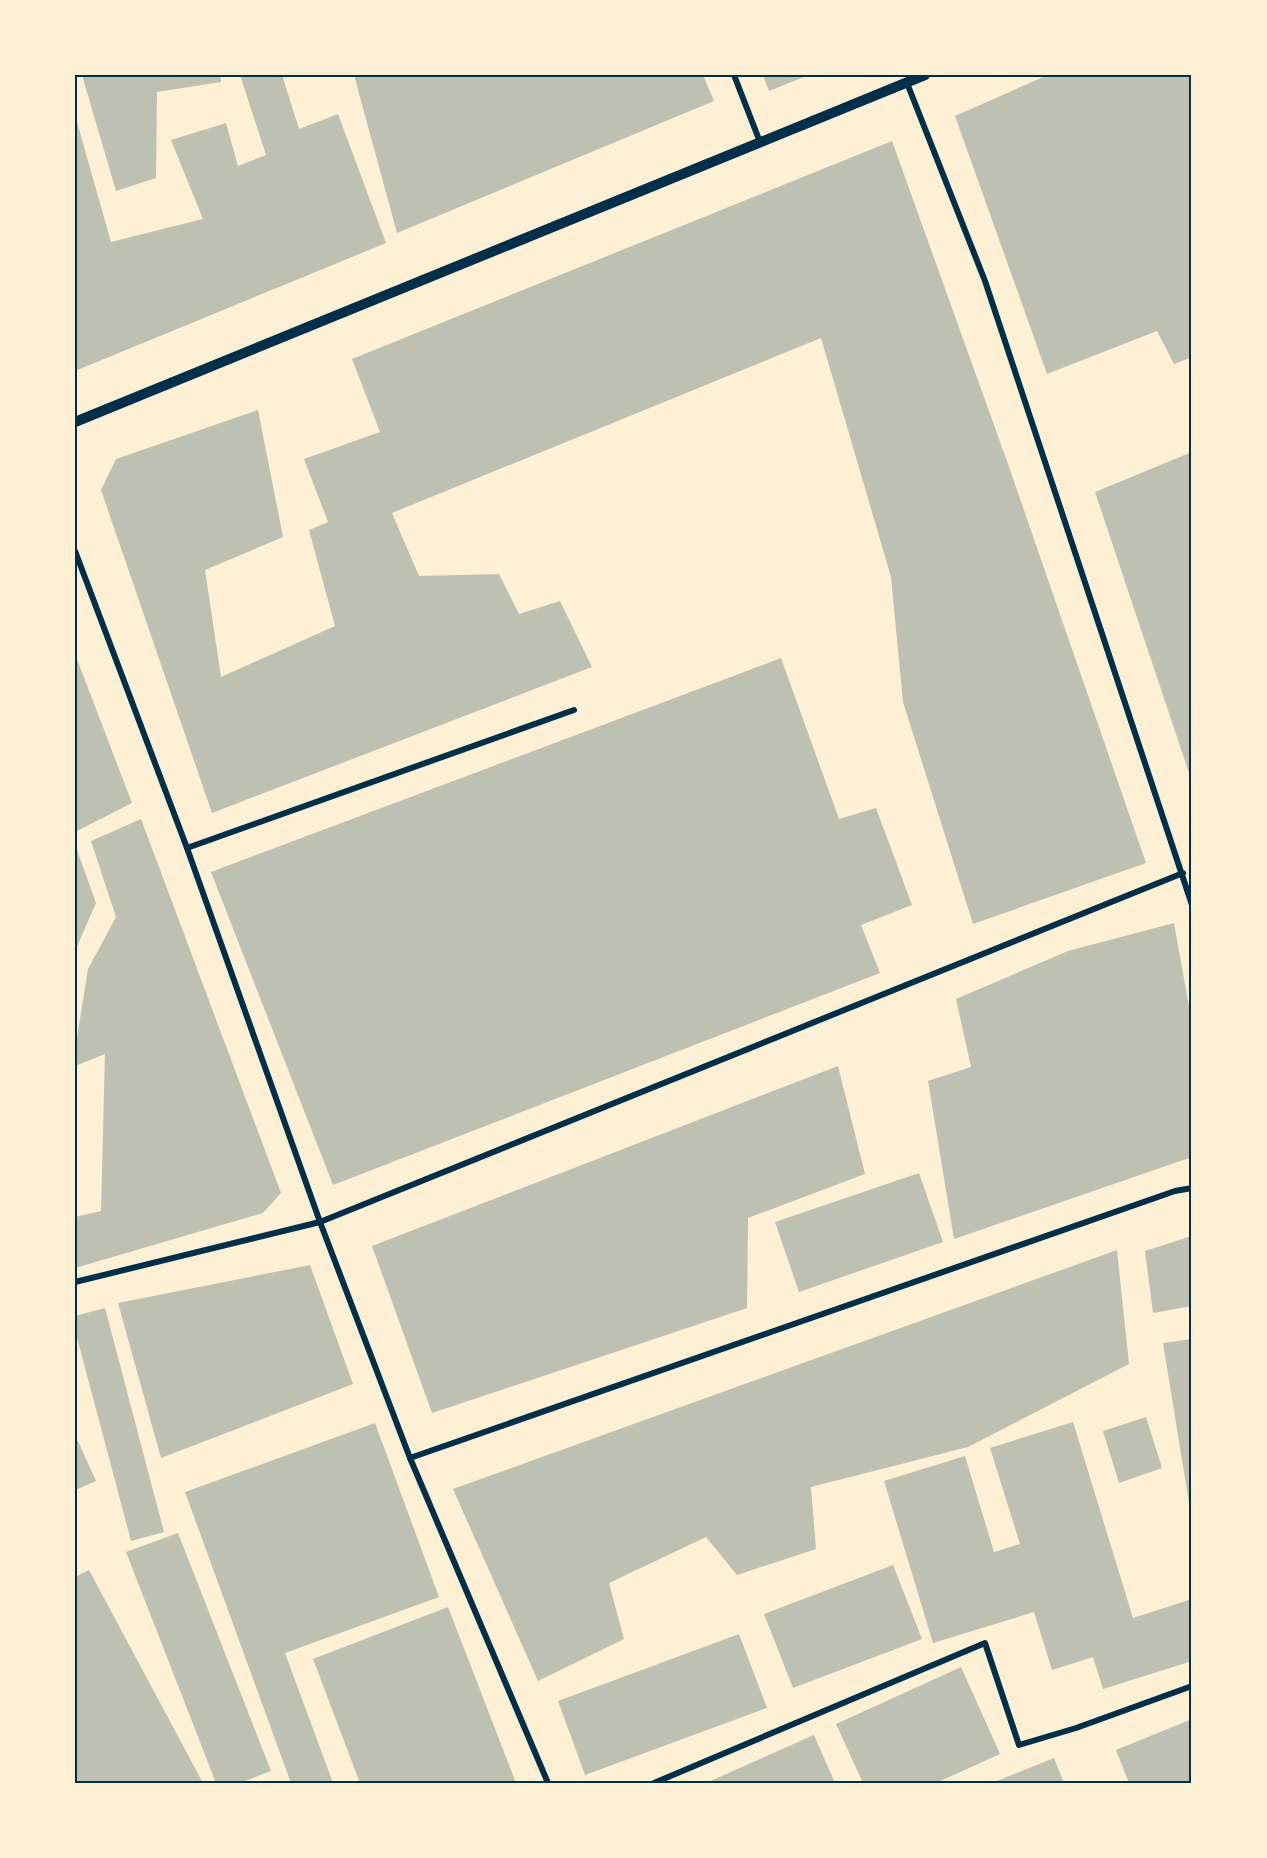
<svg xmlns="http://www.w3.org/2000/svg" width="1267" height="1858" font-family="'Golos Text',sans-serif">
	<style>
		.building { fill: #bec0b2 }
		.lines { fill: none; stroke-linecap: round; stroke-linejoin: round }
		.minor { stroke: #003049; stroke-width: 6 }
		.tertiary { stroke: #003049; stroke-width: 10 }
		.neatline { fill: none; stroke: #003049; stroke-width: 2 }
	</style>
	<rect width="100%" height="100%" fill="#fdf0d5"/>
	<g class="building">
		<polygon points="82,75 220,75 221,82 157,92 156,178 116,191"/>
		<polygon points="240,75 282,75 299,129 338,114 386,243 75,371 75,115 111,242 203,219 171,140 226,123 238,166 266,155"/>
		<polygon points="354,75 703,75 714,101 397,233"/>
		<polygon points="763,75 809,75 769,91"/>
		<polygon points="1048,75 1192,75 1192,357 1174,364 1157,331 1047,374 955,116"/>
		<polygon points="892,141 1008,464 1146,863 973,924 903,702 891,577 821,338 392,513 419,576 499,574 519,614 560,601 592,667 212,813 101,490 116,459 258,410 283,537 205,570 221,677 335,626 309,530 328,522 304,459 380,432 352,359"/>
		<polygon points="1192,452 1192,782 1095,492"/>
		<polygon points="75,654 132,803 75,832"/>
		<polygon points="781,658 839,819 876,808 912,905 861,925 880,973 333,1185 211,872"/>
		<polygon points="141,819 281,1193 263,1213 75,1268 75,1217 101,1211 105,1054 75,1066 75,1050 88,969 116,917 91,841"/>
		<polygon points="75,844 96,903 75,951"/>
		<polygon points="1174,923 1192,1023 1192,1157 954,1239 928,1081 971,1067 956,999 1068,951"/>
		<polygon points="838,1066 865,1174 748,1218 747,1308 432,1413 372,1246"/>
		<polygon points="919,1173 943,1242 799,1292 775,1222"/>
		<polygon points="1192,1236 1192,1306 1153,1313 1145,1251"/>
		<polygon points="1117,1250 1129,1364 968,1447 811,1487 816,1549 737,1575 706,1537 609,1583 624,1639 538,1681 453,1489"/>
		<polygon points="310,1265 353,1384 161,1458 118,1303"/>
		<polygon points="105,1308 164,1532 131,1541 75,1330 75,1316"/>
		<polygon points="1192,1339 1192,1515 1191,1515 1163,1343"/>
		<polygon points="1146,1417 1162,1468 1119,1483 1103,1431"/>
		<polygon points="1073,1422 1133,1618 1192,1599 1192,1661 1103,1689 1093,1657 1052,1670 1034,1612 933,1643 884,1481 965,1456 994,1552 1020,1544 990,1448"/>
		<polygon points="375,1423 439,1597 285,1653 333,1783 291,1783 185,1492"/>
		<polygon points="78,1441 96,1481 75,1490 75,1442"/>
		<polygon points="178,1533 271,1771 240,1783 216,1783 126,1552"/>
		<polygon points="893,1565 922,1639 793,1688 764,1614"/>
		<polygon points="89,1570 203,1783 79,1783 75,1776 75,1577"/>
		<polygon points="448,1607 516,1783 360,1783 313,1659"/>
		<polygon points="739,1634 767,1708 585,1775 558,1701"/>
		<polygon points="961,1667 1000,1754 936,1783 863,1783 836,1724"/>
		<polygon points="1192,1719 1192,1783 1129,1783 1116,1750"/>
		<polygon points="814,1735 835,1783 706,1783"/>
		<polygon points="1054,1758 1064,1783 992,1783"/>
	</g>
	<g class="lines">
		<g class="minor">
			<polyline points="734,75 760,142"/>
			<polyline points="907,83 985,281 1192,905"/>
			<polyline points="75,551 187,848 320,1222 410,1458 548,1783"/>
			<polyline points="187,848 574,710"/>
			<polyline points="75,1282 320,1222 1183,873"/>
			<polyline points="410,1458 1175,1191 1192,1188"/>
			<polyline points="654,1783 985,1643 1019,1745 1076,1728 1192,1686"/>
		</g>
		<polyline class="tertiary" points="75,422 925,75"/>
	</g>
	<rect width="1267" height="1858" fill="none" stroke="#fdf0d5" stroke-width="153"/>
	<rect x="76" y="76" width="1114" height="1706" class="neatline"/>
</svg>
